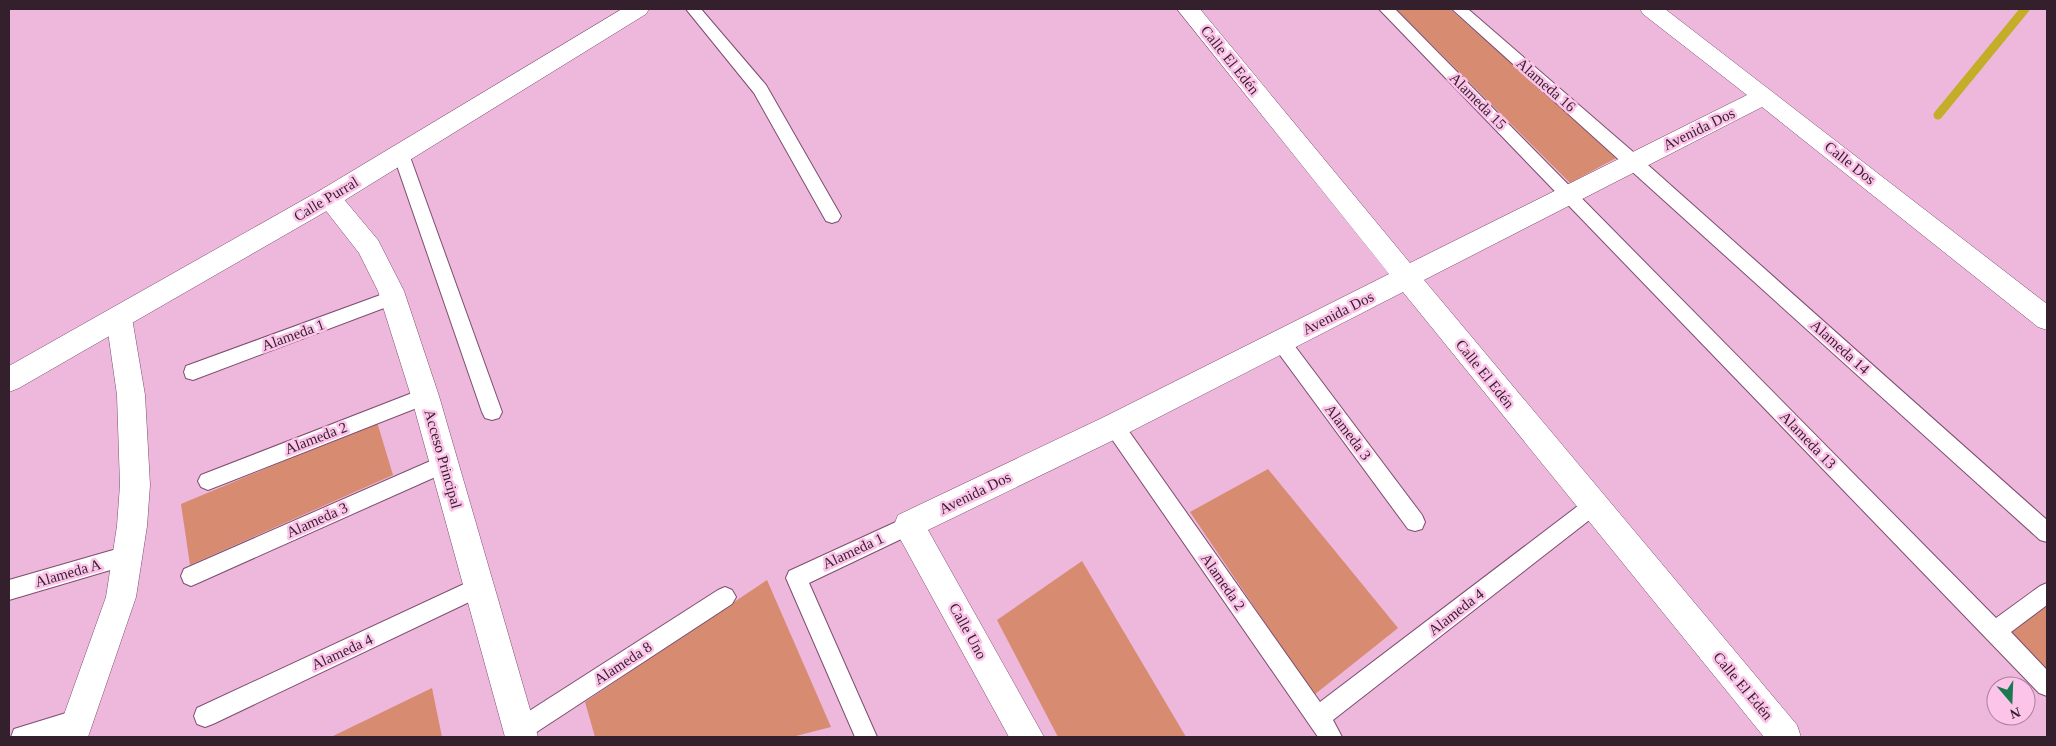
<svg xmlns="http://www.w3.org/2000/svg" width="2056" height="746" font-family="'Times New Roman',serif">
	<style>
		.green { fill: #d78b71 }
		.lines { fill: none; stroke-linecap: round; stroke-linejoin: round }
		.stream { stroke: #c3ad29; stroke-width: 9 }
		.lane-casing { stroke: #7d4d6e; stroke-width: 2 }
		.street-casing { stroke: #7d4d6e; stroke-width: 1 }
		.secondary-casing { stroke: #7d4d6e; stroke-width: 1 }
		.lane { fill: #fff; fill-rule: evenodd }
		.street { fill: #fff; fill-rule: evenodd }
		.secondary { fill: #fff; fill-rule: evenodd }
		.labels { text-anchor: middle; dominant-baseline: central; stroke-width: 5; stroke-linejoin: round; paint-order: stroke }
		.street-label { font-size: 15px; fill: #341f2d; stroke: #fcc4e9 }
	</style>
	<rect width="100%" height="100%" fill="#eeb7dc"/>
	<g class="green">
		<polygon points="1396,9 1450,9 1618,157 1570,183"/>
		<polygon points="377,422 393,475 190,565 181,504"/>
		<polygon points="1268,469 1398,628 1314,695 1190,512"/>
		<polygon points="1082,561 1186,737 1058,737 997,620"/>
		<polygon points="767,580 831,727 792,737 595,737 585,702"/>
		<polygon points="2047,604 2047,677 2007,636"/>
		<polygon points="432,688 442,737 331,737"/>
	</g>
	<g class="lines">
		<polyline class="stream" points="1938,115 2025,9"/>
		<g class="lane-casing">
			<g id="lane">
				<polygon points="686,9 701,9 766,85 841,216 838,221 832,223 826,221 754,93"/>
				<polygon points="1379,9 1395,9 1996,618 2040,586 2047,583 2047,605 2011,632 2047,670 2047,696 2039,693"/>
				<polygon points="1452,9 1468,9 1639,157 2047,520 2047,542 2040,540"/>
				<polygon points="401,148 407,150 409,154 502,412 499,418 492,420 485,418 482,412 393,154 395,150"/>
				<polygon points="394,290 400,292 403,297 400,302 193,380 186,378 184,372 186,366"/>
				<polygon points="1281,334 1288,337 1422,515 1425,522 1422,529 1415,531 1408,529 1274,347 1272,342 1274,337"/>
				<polygon points="425,388 432,390 434,396 432,402 208,490 201,487 198,481 201,475"/>
				<polygon points="1114,418 1121,420 1320,702 1587,499 1594,496 1601,499 1604,505 1601,511 1333,720 1342,737 1318,737 1107,432 1104,426 1107,420"/>
				<polygon points="444,455 451,458 454,464 451,470 198,583 191,586 184,583 181,576 184,569"/>
				<polygon points="909,516 916,518 919,525 916,532 809,583 877,737 855,737 786,578 789,571"/>
				<polygon points="127,546 134,549 137,556 134,563 9,600 9,580"/>
				<polygon points="479,577 486,580 489,587 486,594 213,724 205,727 197,724 194,716 197,708"/>
				<polygon points="725,587 732,590 736,597 732,604 529,737 512,737 509,730 512,722 718,590"/>
				<polygon points="79,709 87,712 90,720 87,728 59,737 11,737 14,729"/>
			</g>
		</g>
		<g class="street-casing">
			<g id="street">
				<polygon points="1177,9 1200,9 1410,263 1747,95 1643,14 1640,9 1665,9 2047,304 2047,330 2038,327 1762,107 1424,280 1797,725 1801,737 1764,737 1403,292 1124,435 928,530 1044,737 1009,737 898,535 894,525 898,515 1104,417 1389,274"/>
				<polygon points="328,188 337,191 378,240 404,291 439,396 538,737 505,737 411,396 378,291 359,253 316,198 319,191"/>
				<polygon points="119,307 128,310 132,318 145,395 150,485 147,526 136,597 88,737 56,737 106,597 117,526 120,485 117,395 106,318 110,310"/>
			</g>
		</g>
		<g class="secondary-casing">
			<polygon id="secondary" points="622,9 649,9 646,14 337,205 19,388 9,392 9,366 319,191"/>
		</g>
		<use href="#lane" class="lane"/>
		<use href="#street" class="street"/>
		<use href="#secondary" class="secondary"/>
	</g>
	<g class="labels">
		<g class="street-label">
			<text transform="translate(1230 60) rotate(51)">Calle El Edén</text>
			<text transform="translate(1546 85) rotate(41)">Alameda 16</text>
			<text transform="translate(1478 101) rotate(45)">Alameda 15</text>
			<text transform="translate(1699 129) rotate(-26)">Avenida Dos</text>
			<text transform="translate(1850 163) rotate(38)">Calle Dos</text>
			<text transform="translate(326 199) rotate(-31)">Calle Purral</text>
			<text transform="translate(1338 313) rotate(-27)">Avenida Dos</text>
			<text transform="translate(293 335) rotate(-20)">Alameda 1</text>
			<text transform="translate(1840 347) rotate(42)">Alameda 14</text>
			<text transform="translate(1485 374) rotate(51)">Calle El Edén</text>
			<text transform="translate(1348 432) rotate(53)">Alameda 3</text>
			<text transform="translate(316 438) rotate(-21)">Alameda 2</text>
			<text transform="translate(1808 440) rotate(46)">Alameda 13</text>
			<text transform="translate(443 459) rotate(74)">Acceso Principal</text>
			<text transform="translate(975 493) rotate(-26)">Avenida Dos</text>
			<text transform="translate(317 520) rotate(-24)">Alameda 3</text>
			<text transform="translate(853 551) rotate(-25)">Alameda 1</text>
			<text transform="translate(68 573) rotate(-16)">Alameda A</text>
			<text transform="translate(1223 582) rotate(55)">Alameda 2</text>
			<text transform="translate(1456 612) rotate(-38)">Alameda 4</text>
			<text transform="translate(968 631) rotate(61)">Calle Uno</text>
			<text transform="translate(342 652) rotate(-25)">Alameda 4</text>
			<text transform="translate(623 663) rotate(-33)">Alameda 8</text>
			<text transform="translate(1743 686) rotate(50)">Calle El Edén</text>
		</g>
	</g>
	<rect width="2056" height="746" fill="none" stroke="#341f2d" stroke-width="20"/>
	<g transform="translate(2011 701) rotate(161)"><circle r="24" fill="#fcc4e9" stroke="#ac829e"/>
	<path d="M0-4L9 19L0 12L-9 19Z" fill="#1a7950"/>
	<text y="-8" font-size="14" font-weight="bold" text-anchor="middle" fill="#341f2d">N</text>
	</g>
</svg>
